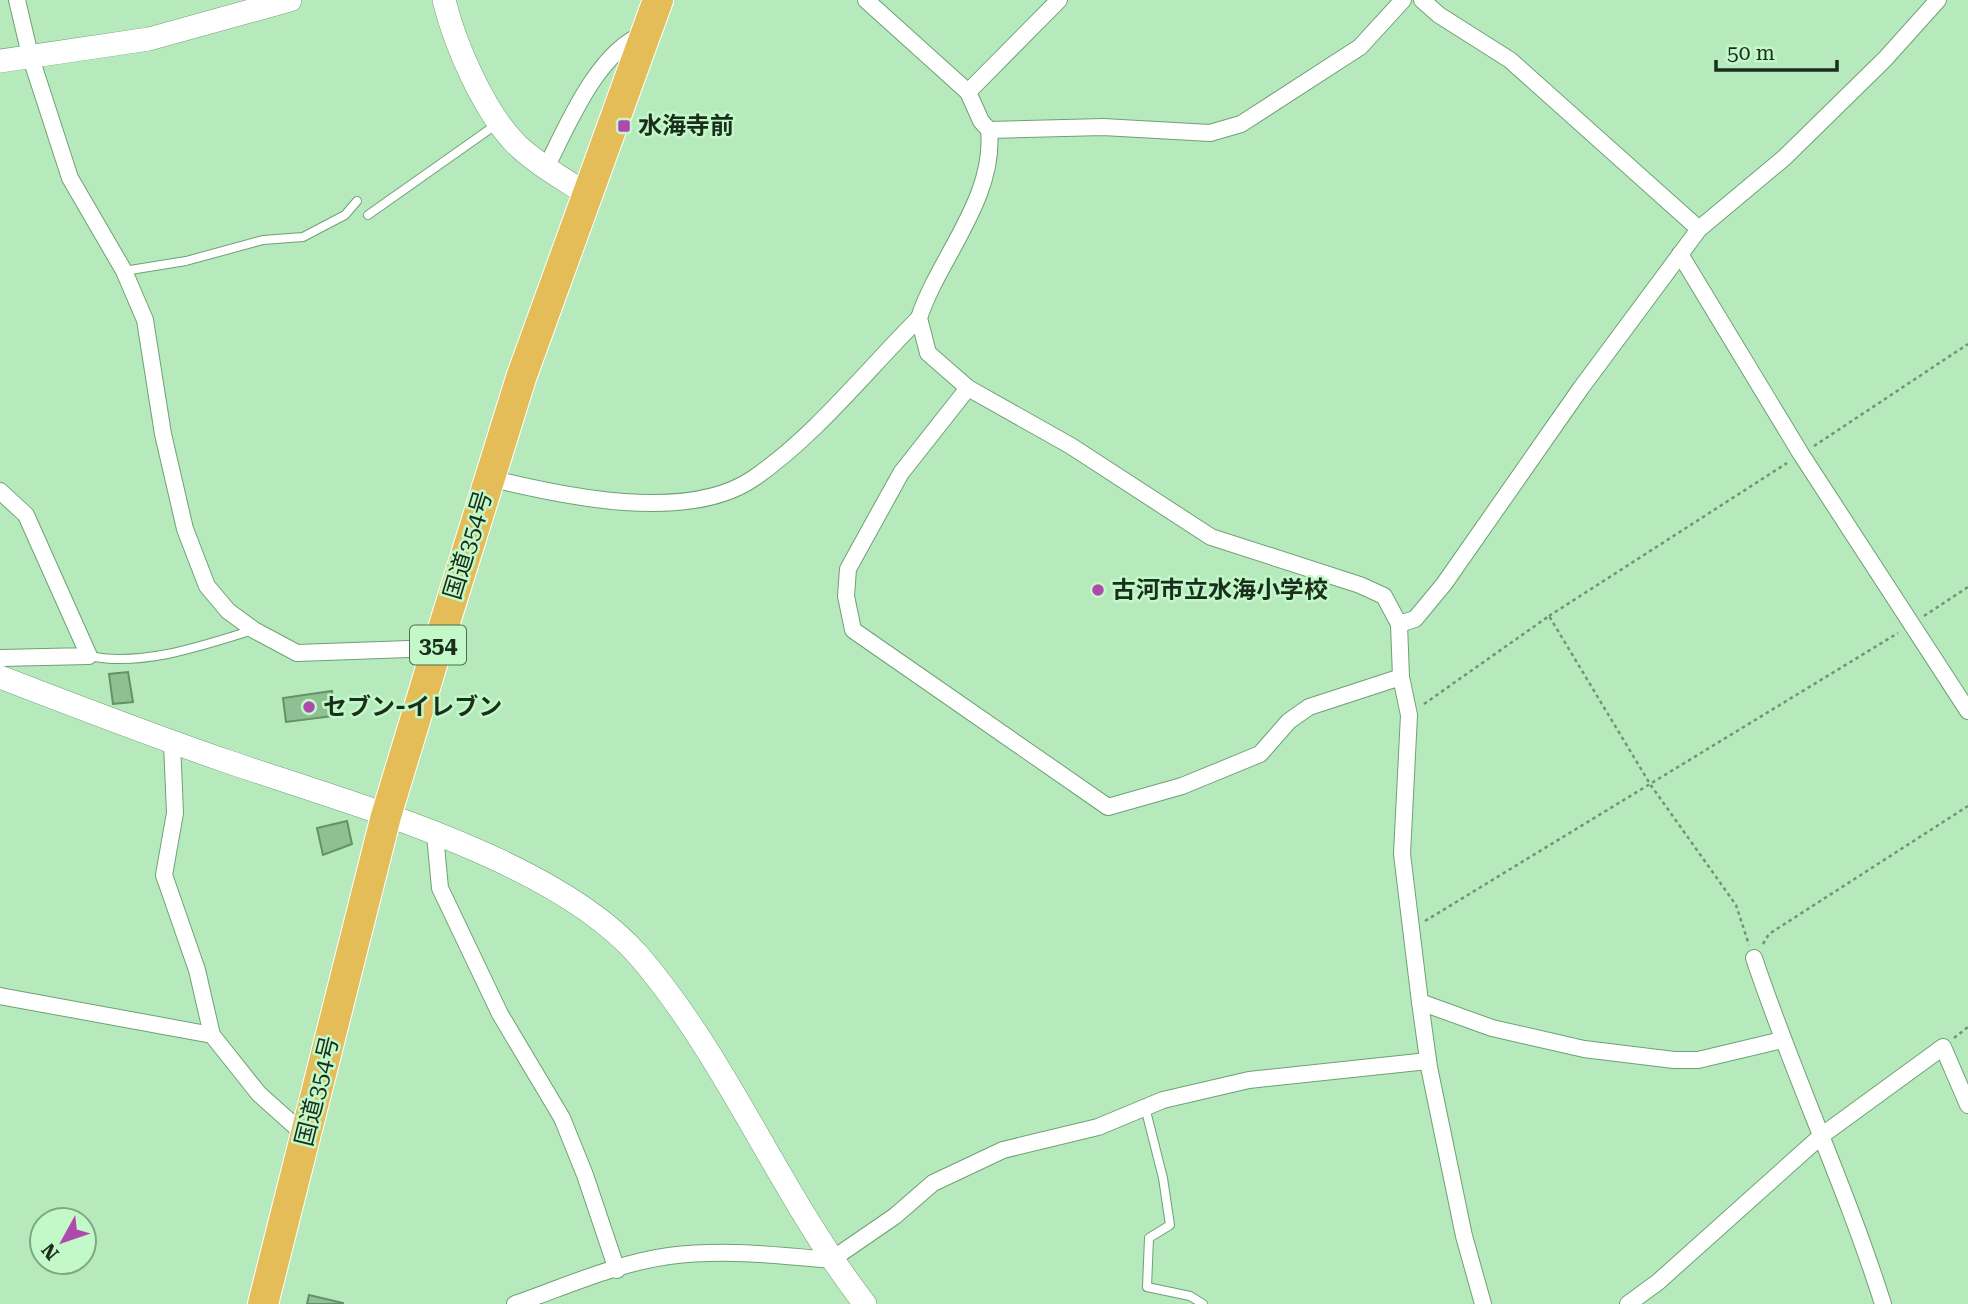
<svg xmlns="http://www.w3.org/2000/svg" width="1968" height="1304" font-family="'Roboto Serif','Noto Sans JP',serif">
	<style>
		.building { fill: #8ec094; stroke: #629268; stroke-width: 2 }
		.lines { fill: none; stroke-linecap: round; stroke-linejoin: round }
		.lane-casing { stroke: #6fa075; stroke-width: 10 }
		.street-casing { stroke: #6fa075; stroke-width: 18 }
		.secondary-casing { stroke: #6fa075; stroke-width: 24 }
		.highway-casing { stroke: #fff; stroke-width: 32 }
		.path { stroke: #6f9574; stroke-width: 2.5; stroke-dasharray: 3.5 3.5; stroke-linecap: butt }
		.lane { stroke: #fff; stroke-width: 8 }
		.street { stroke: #fff; stroke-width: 16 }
		.secondary { stroke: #fff; stroke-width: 23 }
		.highway { stroke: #e4bd59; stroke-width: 30 }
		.poi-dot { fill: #af49ae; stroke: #c3f8c9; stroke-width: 2.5 }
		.labels { text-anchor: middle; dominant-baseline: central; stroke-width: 5; stroke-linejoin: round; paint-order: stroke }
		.shield { fill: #c3f8c9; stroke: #4d6b51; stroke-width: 2 }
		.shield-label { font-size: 23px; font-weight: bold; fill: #1a2e1d }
		.poi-label { font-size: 24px; font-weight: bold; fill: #1a2e1d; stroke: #c3f8c9; text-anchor: start }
		.street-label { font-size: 24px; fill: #1a2e1d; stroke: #c3f8c9 }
	</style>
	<rect width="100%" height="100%" fill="#b6eabc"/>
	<g class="building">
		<polygon points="128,672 133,702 113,704 109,674"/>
		<polygon points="332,691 334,716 286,722 283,698"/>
		<polygon points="347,821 352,844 323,855 317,828"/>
		<polygon points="309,1295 343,1303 343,1304 307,1304"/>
	</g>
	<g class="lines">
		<g class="lane-casing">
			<g id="lane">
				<polyline points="368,215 497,124"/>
				<polyline points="124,271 186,261 263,240 303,237 345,215 357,201"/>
				<path d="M89,656c53,11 113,-10 164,-26"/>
				<polyline points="1145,1107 1163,1178 1170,1225 1149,1238 1147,1287 1190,1296 1203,1304"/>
			</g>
		</g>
		<g class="street-casing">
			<g id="street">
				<polyline points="17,0 30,55 70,178 124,271 145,320 163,434 185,529 207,586 228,611 254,630 297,653 437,648"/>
				<path d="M866,0l102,92 13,29 8,9c7,68 -51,129 -70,188l9,35 40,35 103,58 140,91 149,48 24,11 15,28 2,53 8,38 -7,139 18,148 9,65 35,169 19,68"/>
				<polyline points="1422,0 1439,15 1510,60 1699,229"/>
				<polyline points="968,92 1059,0"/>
				<polyline points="989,130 1103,127 1210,133 1241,124 1360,47 1403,0"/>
				<path d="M546,168c21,-42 52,-117 98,-134"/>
				<polyline points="1680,254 1801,454 1968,711"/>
				<polyline points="968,388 901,473 848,569 846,596 853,630 1108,807 1182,786 1260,754 1289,721 1309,707 1401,677"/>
				<path d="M489,478c73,18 199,46 265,0 62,-43 112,-107 165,-160"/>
				<polyline points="0,491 26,515 89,656 0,658"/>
				<polyline points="1399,624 1415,619 1444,584 1581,388 1699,229 1784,158 1885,59 1938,0"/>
				<polyline points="172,743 175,813 164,875 197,970 212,1035 259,1094 297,1128 307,1132"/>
				<polyline points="435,835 440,888 500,1014 562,1118 585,1175 617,1270"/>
				<path d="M1754,958c39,117 92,229 129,346"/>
				<polyline points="0,996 212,1035"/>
				<polyline points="1420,1002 1492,1028 1584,1049 1674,1060 1698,1060 1782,1040"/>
				<path d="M515,1304c49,-17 102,-41 154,-48 54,-7 109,-1 162,4l64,-44 38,-33 70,-33 95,-23 65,-27 86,-20 179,-19"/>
				<polyline points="1628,1304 1658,1282 1821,1136 1943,1047 1968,1105"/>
			</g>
		</g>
		<g class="secondary-casing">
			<g id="secondary">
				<path d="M444,0c11,45 40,112 73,145 21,20 47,34 71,50"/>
				<polyline points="0,61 149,39 290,0"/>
				<path d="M0,677c75,29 150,58 226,84 122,42 328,97 413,195 90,105 141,239 226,348"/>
			</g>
		</g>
		<g class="highway-casing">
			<polyline id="highway" points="263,1304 386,816 437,648 521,378 658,0"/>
		</g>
		<g class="path">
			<polyline points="1814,446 1968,344"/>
			<polyline points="1549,616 1787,463"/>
			<polyline points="1924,616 1968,587"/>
			<polyline points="1424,704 1549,616 1650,784 1736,905 1749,945"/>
			<polyline points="1425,921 1898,633"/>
			<polyline points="1763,944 1769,934 1968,806"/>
			<polyline points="1954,1038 1968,1027"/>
		</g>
		<use href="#lane" class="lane"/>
		<use href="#street" class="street"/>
		<use href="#secondary" class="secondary"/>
		<use href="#highway" class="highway"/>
	</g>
	<g class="poi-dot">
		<rect x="617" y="119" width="14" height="14" rx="3.5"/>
		<circle cx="1098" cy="590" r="7"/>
		<circle cx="309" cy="707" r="7"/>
	</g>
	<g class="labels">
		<rect class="shield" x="410" y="625.5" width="56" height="39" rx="5"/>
		<g class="shield-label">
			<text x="438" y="645">354</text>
		</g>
		<g class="poi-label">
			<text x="638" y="126">水海寺前</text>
			<text x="1112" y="590">古河市立水海小学校</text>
			<text x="323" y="707">セブン-イレブン</text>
		</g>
		<g class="street-label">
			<text transform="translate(468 545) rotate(-73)">国道354号</text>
			<text transform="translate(317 1091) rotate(-76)">国道354号</text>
		</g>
	</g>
	<g transform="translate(63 1241) rotate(230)"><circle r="33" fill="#c3f8c9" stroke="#7fa784" stroke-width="2"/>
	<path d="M0-5L12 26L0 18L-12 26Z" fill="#af49ae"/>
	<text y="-10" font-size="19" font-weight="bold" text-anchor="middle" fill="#1a2e1d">N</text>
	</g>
	<path d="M1716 60v10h121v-10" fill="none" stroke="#1a2e1d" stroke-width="3.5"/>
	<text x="1727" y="60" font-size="21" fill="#1a2e1d" stroke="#c3f8c9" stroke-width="5" paint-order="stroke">50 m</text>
</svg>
